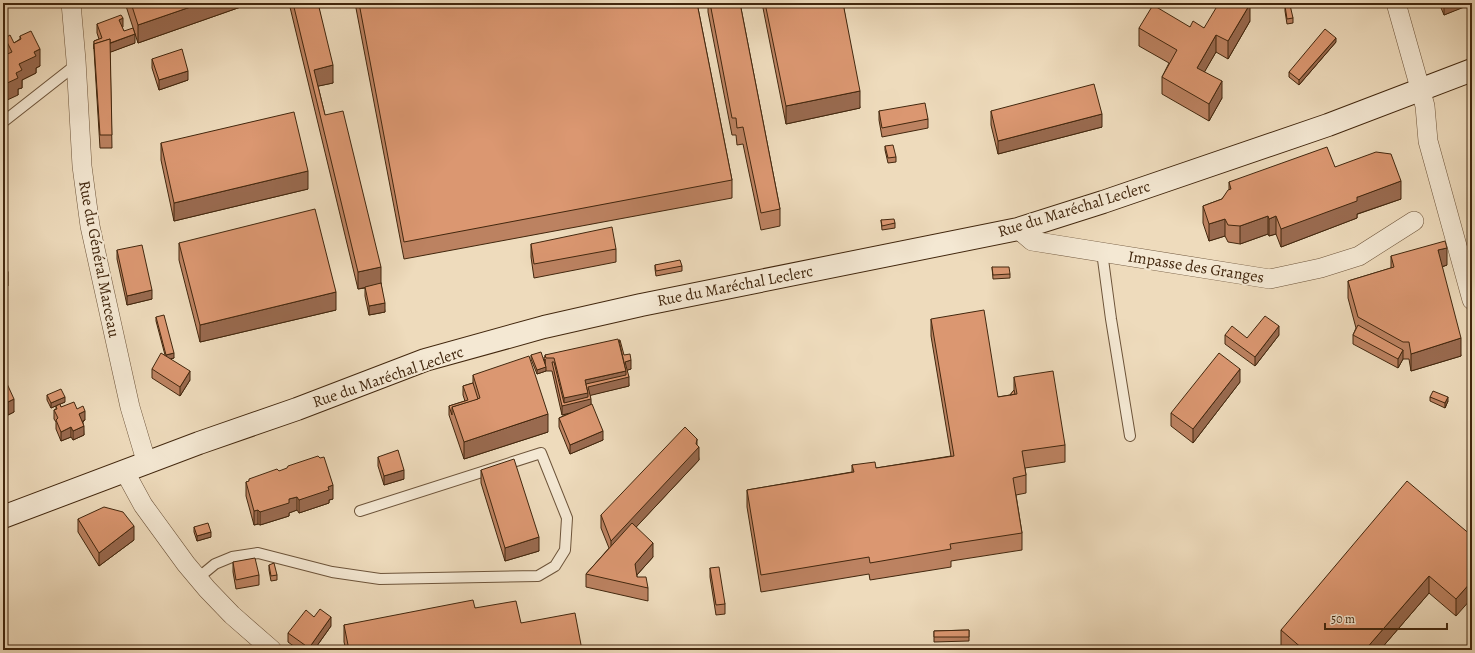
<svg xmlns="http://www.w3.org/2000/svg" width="1475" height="653" font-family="Alegreya,serif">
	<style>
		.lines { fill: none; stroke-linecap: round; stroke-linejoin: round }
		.service-casing { stroke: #6d543a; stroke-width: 12 }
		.minor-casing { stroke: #6d543a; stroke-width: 20 }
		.secondary-casing { stroke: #42270e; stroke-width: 24 }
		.service { stroke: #f4e8d3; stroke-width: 10 }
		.minor { stroke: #f4e8d3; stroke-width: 19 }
		.secondary { stroke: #f4e8d3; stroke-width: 22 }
		.wall { fill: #bc8261; stroke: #42270e }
		.shaded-wall { fill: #996a4f; stroke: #42270e }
		.building { fill: #db9771; stroke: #42270e }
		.labels { text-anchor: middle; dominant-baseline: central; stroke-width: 4; stroke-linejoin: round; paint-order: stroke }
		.street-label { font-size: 16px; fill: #42270e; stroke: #f4e8d3 }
	</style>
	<rect width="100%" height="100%" fill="#eedbbc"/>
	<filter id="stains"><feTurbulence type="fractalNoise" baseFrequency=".005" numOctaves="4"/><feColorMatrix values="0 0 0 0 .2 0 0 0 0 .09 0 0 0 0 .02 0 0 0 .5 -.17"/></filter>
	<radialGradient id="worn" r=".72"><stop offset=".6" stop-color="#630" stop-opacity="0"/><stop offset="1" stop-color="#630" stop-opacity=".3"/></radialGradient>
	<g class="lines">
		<g class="service-casing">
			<g id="service">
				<polyline points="3,122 77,64"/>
				<polyline points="1102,252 1111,319 1130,436"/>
				<polyline points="198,578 215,564 232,557 258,553 332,572 380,579 538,576 555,566 565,550 567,518 541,453 360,511"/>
			</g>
		</g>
		<g class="minor-casing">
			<g id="minor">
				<polyline points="71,3 76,60 82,166 90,226 130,407 147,464"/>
				<polyline points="1396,3 1425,106 1428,141 1472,300"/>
				<polyline points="1018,229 1032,241 1270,279 1321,268 1359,256 1414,221"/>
				<polyline points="125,472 143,505 186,564 207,589 232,615 272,650"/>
			</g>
		</g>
		<g class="secondary-casing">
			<polyline id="secondary" points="3,517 199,443 297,409 425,360 544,327 641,305 1018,229 1103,202 1328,125 1472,70"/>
		</g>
		<use href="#service" class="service"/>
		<use href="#minor" class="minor"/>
		<use href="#secondary" class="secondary"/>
	</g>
	<g class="wall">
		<polygon points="125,3 252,3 138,43"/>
		<polygon points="289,3 318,3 333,83 318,86 325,115 381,283 385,312 369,315 365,296 365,288 358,289"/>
		<polygon points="355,3 697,3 732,180 732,198 404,259"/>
		<polygon points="708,3 740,3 780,209 780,226 761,230 743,144 737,145 736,135 732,135 708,12"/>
		<polygon points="762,3 843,3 860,108 786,124"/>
		<polygon points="1439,3 1472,3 1444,15"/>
		<polygon points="1285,6 1293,18 1293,23 1287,24 1285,11"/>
		<polygon points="1250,21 1228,59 1216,52 1204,72 1222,98 1209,121 1162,94 1162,77 1169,63 1139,46 1139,28 1190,27 1204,28"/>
		<polygon points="97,24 123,27 122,28 124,31 135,43 110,52 112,148 100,148 94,50 94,41 99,39 97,33"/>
		<polygon points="20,36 40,66 36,68 36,73 22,80 22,88 18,89 18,95 5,55 5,38 14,43 20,39"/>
		<polygon points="1336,42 1299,85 1289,77 1289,72"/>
		<polygon points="152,59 188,80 159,90 152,68"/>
		<polygon points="879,111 928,119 928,128 882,137 879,120"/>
		<polygon points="991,111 1102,127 998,154 991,125"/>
		<polygon points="161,143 308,189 174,221 161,160"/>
		<polygon points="885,146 896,157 896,162 888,163 885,150"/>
		<polygon points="1335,167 1401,199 1358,214 1357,214 1357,218 1281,247 1276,234 1269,236 1268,234 1240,244 1228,242 1225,236 1209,241 1203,223 1203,206 1222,199 1229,190 1229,182"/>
		<polygon points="881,220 895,223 895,228 882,230"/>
		<polygon points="1472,226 1472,245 1468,232 1468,227"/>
		<polygon points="179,243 336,310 200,342 179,260"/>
		<polygon points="531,244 616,249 616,262 534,278 531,257"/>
		<polygon points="117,250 152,299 127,305 117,259"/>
		<polygon points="1391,256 1447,265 1442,267 1461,356 1411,371 1409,359 1403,359 1398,368 1353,344 1353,335 1356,328 1348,298 1348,281 1391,268"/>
		<polygon points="655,265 682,266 682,271 656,276 655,269"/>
		<polygon points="992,267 1010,274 1010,278 993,279"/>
		<polygon points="156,317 174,358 170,359 190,380 180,396 152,378 152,369 165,355 156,321"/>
		<polygon points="931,319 998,397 1010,395 1014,390 1014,377 1065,445 1065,462 1025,468 1026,475 1026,493 1016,495 1022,533 1022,550 951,561 951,567 870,580 869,574 761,592 747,507 747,490 852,472 852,465 876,468 951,456 931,336"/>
		<polygon points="1225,335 1247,338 1279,335 1255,366 1225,344"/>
		<polygon points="531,355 544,361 544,357 545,357 545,355 624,355 631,369 627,370 629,386 590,395 591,404 603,440 570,454 559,427 559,418 570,413 562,415 552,371 546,371 537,374 531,359"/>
		<polygon points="3,375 14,412 8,415 7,413"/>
		<polygon points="473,375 548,432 464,459 449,415 449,406 465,401 463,395 463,386 473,383"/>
		<polygon points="1240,382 1193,443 1171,426 1171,413"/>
		<polygon points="47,395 65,402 51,408 47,400"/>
		<polygon points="1430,397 1448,401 1445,408 1430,401"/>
		<polygon points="56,406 61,407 77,409 85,420 83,422 84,435 73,440 71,437 61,441 56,429 56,422 54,419 54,410 56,409"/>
		<polygon points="697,445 699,460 636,527 653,557 637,575 637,577 648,588 648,601 586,587 586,574 609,548 601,528 601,515"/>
		<polygon points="378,457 404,479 384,485 378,466"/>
		<polygon points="481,470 539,551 505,561 481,483"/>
		<polygon points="279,471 333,499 329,500 329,503 299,513 297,510 289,513 289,516 260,525 258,524 254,525 246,496 246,482"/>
		<polygon points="78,519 134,540 99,566 78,532"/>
		<polygon points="194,527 211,537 197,541 194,532"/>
		<polygon points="1472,536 1456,616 1429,593 1380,650 1284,650 1281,647 1281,630"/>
		<polygon points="233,562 259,575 259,585 236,589 233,572"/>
		<polygon points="269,565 277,575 277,580 271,581 269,570"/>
		<polygon points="710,568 725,604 725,614 716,615 710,577"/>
		<polygon points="475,608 521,623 582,650 346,650 344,642 344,625"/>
		<polygon points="314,617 331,626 314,650 299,650 288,642 288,633"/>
		<polygon points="969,630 969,641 934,642 934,631"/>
	</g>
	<g class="shaded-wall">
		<polygon points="202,3 252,3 138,43 138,25"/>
		<polygon points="1444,3 1472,3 1472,4 1444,15"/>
		<polygon points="1250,4 1250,21 1228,59 1228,41"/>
		<polygon points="123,18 123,27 119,29 119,20"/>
		<polygon points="135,34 135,43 95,58 95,49"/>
		<polygon points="1216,35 1216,52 1197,85 1197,68"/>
		<polygon points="1336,38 1336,42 1299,85 1299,80"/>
		<polygon points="40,49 40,66 36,68 36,73 22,80 22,88 18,89 18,95 3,102 3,85 16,73 19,64 34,52"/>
		<polygon points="333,65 333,83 314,87 314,70"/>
		<polygon points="188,71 188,80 159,90 159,80"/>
		<polygon points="1222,81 1222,98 1209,121 1209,104"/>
		<polygon points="860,91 860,108 786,124 786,106"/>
		<polygon points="1102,114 1102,127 998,154 998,141"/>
		<polygon points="308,171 308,189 174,221 174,203"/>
		<polygon points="1401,181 1401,199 1357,214 1357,218 1281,247 1281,229 1357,197"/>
		<polygon points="1268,216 1268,234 1240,244 1240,226"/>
		<polygon points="1276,216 1276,234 1269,236 1269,219"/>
		<polygon points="1225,219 1225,236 1209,241 1209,224"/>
		<polygon points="1447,248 1447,265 1438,268 1438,250"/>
		<polygon points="381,267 381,284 358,289 358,272"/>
		<polygon points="8,272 8,286 3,288 3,275"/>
		<polygon points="152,290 152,299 127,305 127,296"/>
		<polygon points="336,292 336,310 200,342 200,325"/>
		<polygon points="385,303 385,312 369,315 369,306"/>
		<polygon points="1279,326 1279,335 1255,366 1255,357"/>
		<polygon points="1461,338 1461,356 1411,371 1411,354"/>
		<polygon points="1403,350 1403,359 1398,368 1398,359"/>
		<polygon points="174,353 174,358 166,360 166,355"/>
		<polygon points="545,359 545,367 546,367 546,371 537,374 537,370 545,367"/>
		<polygon points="631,360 631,369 625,371 625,362"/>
		<polygon points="1240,369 1240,382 1193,443 1193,429"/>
		<polygon points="190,371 190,380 180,396 180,387"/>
		<polygon points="626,371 629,377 629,386 588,396 591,399 591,408 562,415 562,406 564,405 564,398 585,380"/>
		<polygon points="65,397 65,402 51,408 51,403"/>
		<polygon points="1448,397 1448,401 1445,408 1445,403"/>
		<polygon points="7,399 7,413 3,414 3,401"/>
		<polygon points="14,399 14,412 8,415 8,402"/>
		<polygon points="85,411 85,420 79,423 79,414"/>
		<polygon points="548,414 548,432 464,459 464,442"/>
		<polygon points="84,426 84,435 73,440 73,431"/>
		<polygon points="71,427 71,437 61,441 61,432"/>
		<polygon points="603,431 603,440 570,454 570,445"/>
		<polygon points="697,439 697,449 699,447 699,460 611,554 611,541 696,444"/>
		<polygon points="404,470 404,479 384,485 384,476"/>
		<polygon points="333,485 333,499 329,500 329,503 299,513 299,500 328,487"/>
		<polygon points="297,497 297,510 289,513 289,516 260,525 260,512 289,499"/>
		<polygon points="258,510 258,524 254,525 254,511"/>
		<polygon points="134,526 134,540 99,566 99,553"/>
		<polygon points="211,532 211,537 197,541 197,536"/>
		<polygon points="539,537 539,551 505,561 505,548"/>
		<polygon points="653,543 653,557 635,577 635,564"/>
		<polygon points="1429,576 1429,593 1380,650 1365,650"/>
		<polygon points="1472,581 1472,598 1456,616 1456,599"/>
		<polygon points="331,617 331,626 314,650 309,650 309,648"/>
	</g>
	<g class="building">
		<polygon points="131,3 202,3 138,25"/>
		<polygon points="293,3 318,3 333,65 314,70 325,115 343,111 381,267 358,272"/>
		<polygon points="359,3 697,3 732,180 404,242"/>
		<polygon points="710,3 740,3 780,209 761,213 743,127 737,128 736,118 732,118"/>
		<polygon points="765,3 843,3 860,91 786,106"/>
		<polygon points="1219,3 1248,3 1250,4 1228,41 1216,35 1197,68 1222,81 1209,104 1162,77 1177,50 1139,28 1153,5 1190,27 1193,21 1204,28"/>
		<polygon points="1290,5 1293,18 1287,19 1285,6"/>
		<polygon points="121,15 123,18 119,20 124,31 133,28 135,34 110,43 110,39 94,44 94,49 94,41 102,38 97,24"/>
		<polygon points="1325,29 1336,38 1299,80 1289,72"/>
		<polygon points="31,31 40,49 34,52 36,56 19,64 22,70 16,73 18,78 3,85 3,56 12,52 5,38 10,35 14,43 21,39 20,36"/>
		<polygon points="110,39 112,135 100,135 94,44"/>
		<polygon points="182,49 188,71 159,80 152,59"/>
		<polygon points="1094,84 1102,114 998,141 991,111"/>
		<polygon points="925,103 928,119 882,128 879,111"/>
		<polygon points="294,112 308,171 174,203 161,143"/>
		<polygon points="893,145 896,157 888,158 885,146"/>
		<polygon points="1327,147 1335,167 1376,152 1391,154 1401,181 1358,197 1357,197 1357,201 1281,229 1276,216 1269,219 1268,216 1240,226 1228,225 1225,219 1209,224 1203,206 1222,199 1228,190 1231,189 1229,182"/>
		<polygon points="315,209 336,292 200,325 179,243"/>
		<polygon points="894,219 895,223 882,226 881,220"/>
		<polygon points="1472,226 1472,240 1468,227"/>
		<polygon points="612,227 616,249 534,264 531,244"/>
		<polygon points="1445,241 1447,248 1438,250 1461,338 1411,354 1409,342 1403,342 1358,317 1348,281 1394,267 1391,256"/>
		<polygon points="142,245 152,290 127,296 117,250"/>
		<polygon points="680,260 682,266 656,271 655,265"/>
		<polygon points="3,261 8,272 3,275"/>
		<polygon points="992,267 1009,267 1010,274 993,275"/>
		<polygon points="381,283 385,303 369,306 365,287"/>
		<polygon points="984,310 998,397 1017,394 1014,377 1053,371 1065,445 1022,451 1026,475 1013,478 1022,533 950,544 951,549 870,563 869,557 761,575 747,490 854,472 852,465 875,462 876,468 954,456 931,319"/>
		<polygon points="164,315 174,353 166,355 156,317"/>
		<polygon points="1265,316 1279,326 1255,357 1225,335 1232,326 1247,338"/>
		<polygon points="1358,325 1403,350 1398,359 1353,335"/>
		<polygon points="618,339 626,371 585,380 588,393 564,398 554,358 546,358 545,355"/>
		<polygon points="619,340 620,340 624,355 630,354 631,360 625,362 629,377 588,387 591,399 562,406 552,362 554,362 564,403 588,397 588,393 586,384 626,375 626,371"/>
		<polygon points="541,352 546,367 537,370 531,355"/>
		<polygon points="161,353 190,371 180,387 152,369"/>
		<polygon points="1219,353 1240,369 1193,429 1171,413"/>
		<polygon points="529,356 548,414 464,442 452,407 480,398 473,375"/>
		<polygon points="3,375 14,399 8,402 7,399 3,401"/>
		<polygon points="473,383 478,399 452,407 452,415 449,406 468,400 463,386"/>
		<polygon points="61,389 65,397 51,403 47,395"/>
		<polygon points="1014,390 1015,394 1010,395"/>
		<polygon points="1433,391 1448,397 1445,403 1430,397"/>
		<polygon points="74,402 77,409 83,406 85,411 79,414 84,426 73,431 71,427 61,432 56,420 58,418 54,410 57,409 56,406 60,404 61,407"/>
		<polygon points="592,404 603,431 570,445 559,418"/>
		<polygon points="685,427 697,439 696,444 699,447 611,541 601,515"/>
		<polygon points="398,450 404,470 384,476 378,457"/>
		<polygon points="318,456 320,458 324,457 333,485 328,487 329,490 299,500 297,497 289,499 289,503 260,512 258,510 254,511 246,482 249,481 249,479 277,469 279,471 287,468 288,466"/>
		<polygon points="514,459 539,537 505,548 481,470"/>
		<polygon points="1407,481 1472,536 1472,581 1456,599 1429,576 1365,650 1304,650 1281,630"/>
		<polygon points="104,507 123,512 134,526 99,553 78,519"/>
		<polygon points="208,523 211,532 197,536 194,527"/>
		<polygon points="632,523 653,543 635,564 637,577 646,577 648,588 586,574"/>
		<polygon points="255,558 259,575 236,580 233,562"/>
		<polygon points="274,563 277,575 271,576 269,565"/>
		<polygon points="719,567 725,604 716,605 710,568"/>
		<polygon points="473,600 475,608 516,601 521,623 575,613 582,650 349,650 344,625"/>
		<polygon points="320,609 331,617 309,648 288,633 306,610 314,617"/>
		<polygon points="969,630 969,637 934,637 934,631"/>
	</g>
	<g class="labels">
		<g class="street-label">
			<text transform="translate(1074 209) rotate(-17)">Rue du Maréchal Leclerc</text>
			<text transform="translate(99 259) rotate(79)">Rue du Général Marceau</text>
			<text transform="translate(1196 267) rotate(9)">Impasse des Granges</text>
			<text transform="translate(735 286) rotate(-11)">Rue du Maréchal Leclerc</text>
			<text transform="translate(388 377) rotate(-19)">Rue du Maréchal Leclerc</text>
		</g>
	</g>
	<rect width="1475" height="653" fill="none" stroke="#eedbbc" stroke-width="16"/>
	<rect x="4" y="4" width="1467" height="645" fill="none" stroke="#42270e" stroke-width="2"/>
	<rect x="8" y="8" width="1459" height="637" fill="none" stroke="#42270e"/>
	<path d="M1325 623v6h122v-6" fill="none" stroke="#42270e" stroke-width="2"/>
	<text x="1331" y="623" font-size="12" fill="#42270e" stroke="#f4e8d3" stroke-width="3" paint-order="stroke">50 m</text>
	<rect width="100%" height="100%" filter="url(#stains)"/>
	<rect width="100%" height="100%" fill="url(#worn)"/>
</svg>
